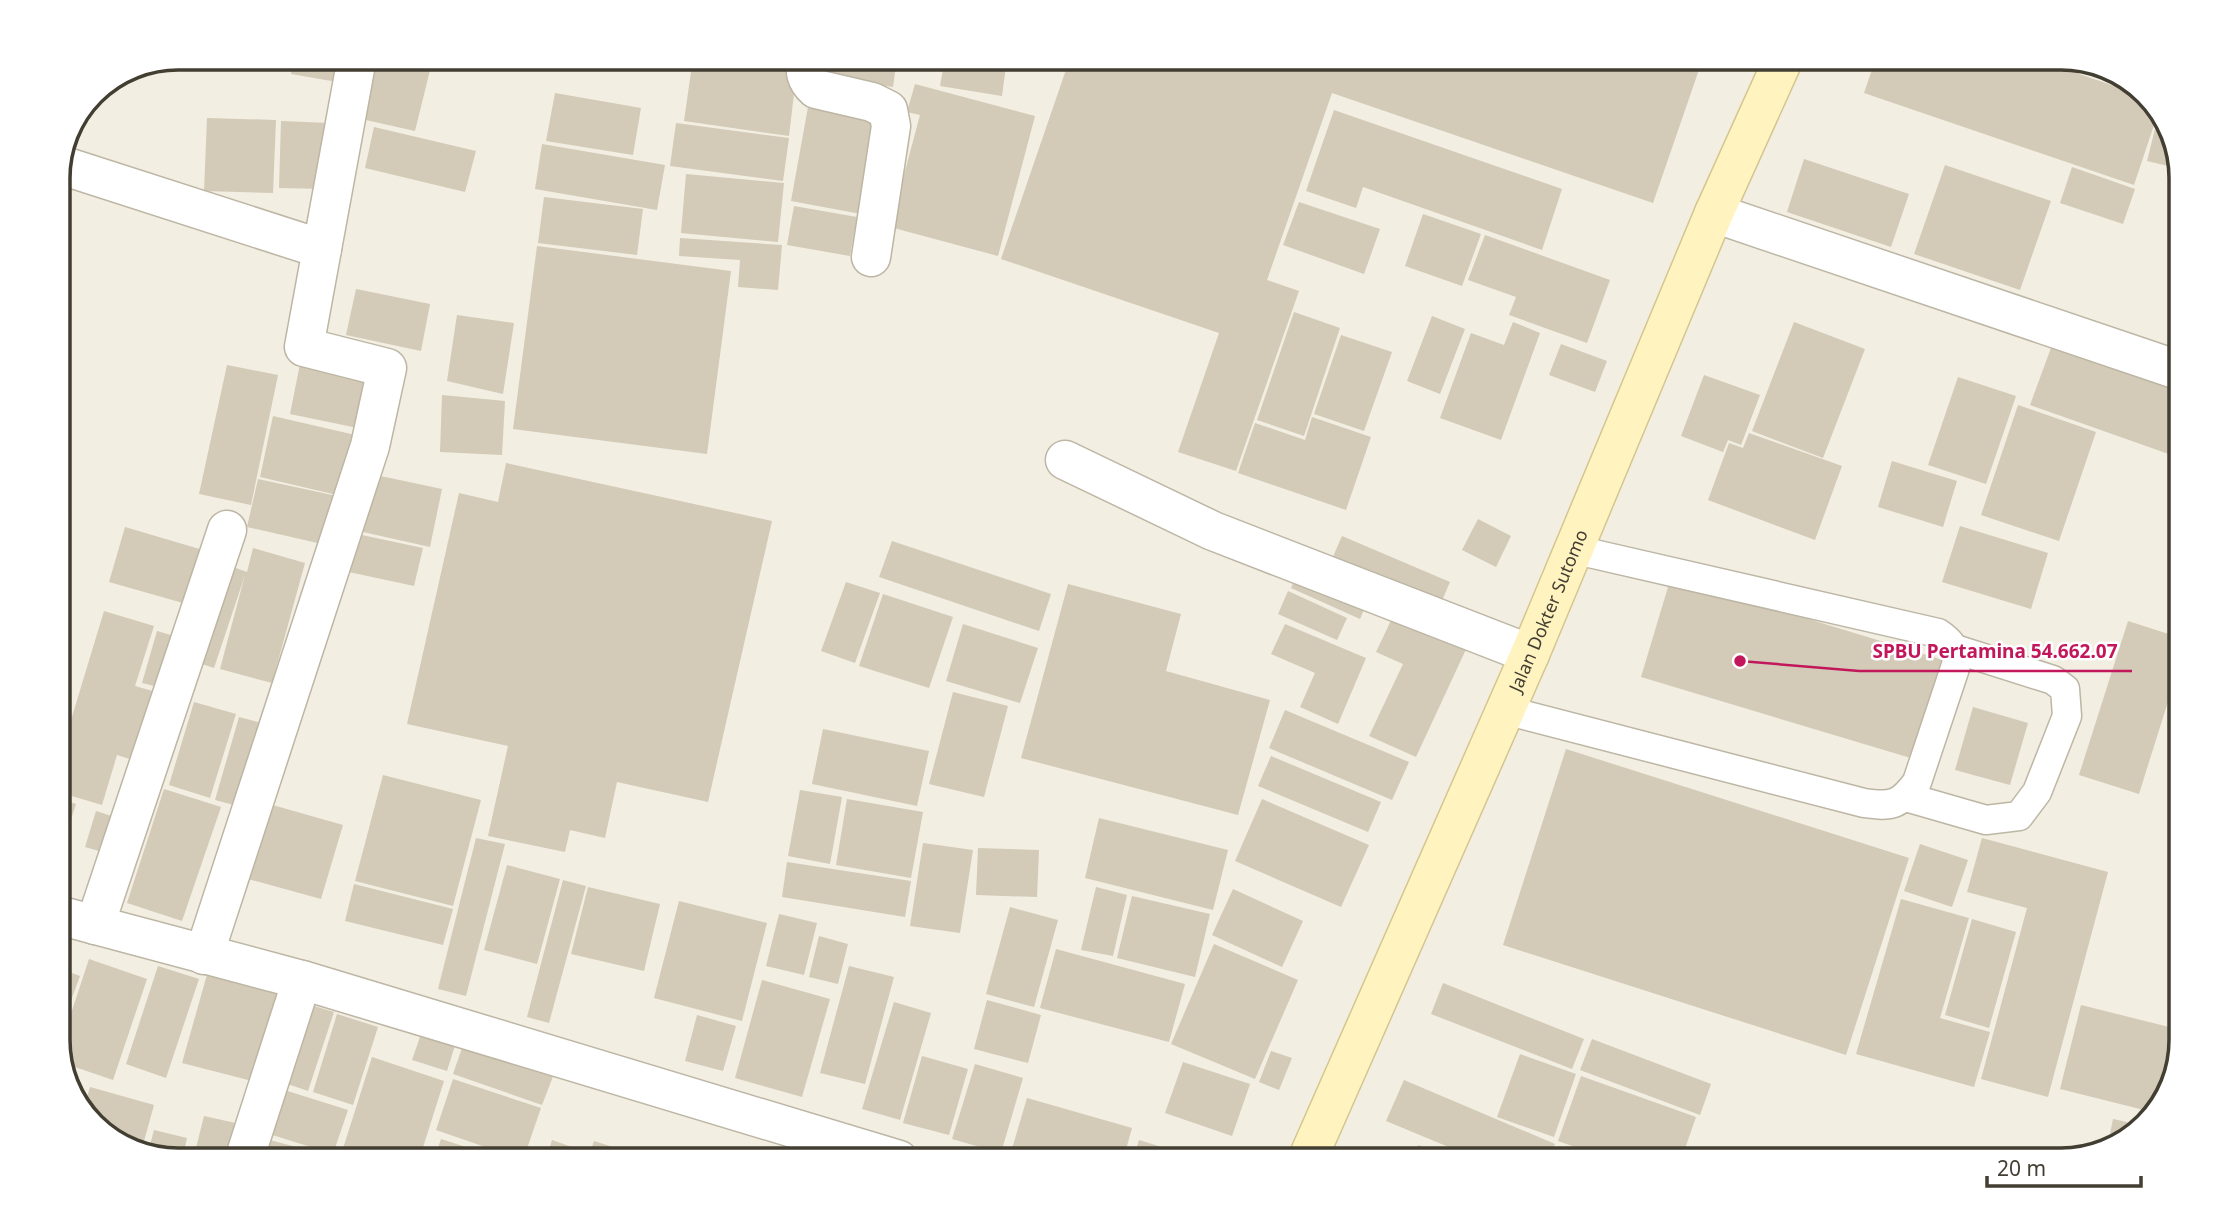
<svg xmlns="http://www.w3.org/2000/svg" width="2239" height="1218" font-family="'Noto Sans',sans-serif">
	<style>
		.building { fill: #d3cab7 }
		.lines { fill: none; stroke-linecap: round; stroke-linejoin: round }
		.lane-casing { stroke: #bdb6a4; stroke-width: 31 }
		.street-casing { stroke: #bdb6a4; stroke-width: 41 }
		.secondary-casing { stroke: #d4c68e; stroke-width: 41 }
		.lane { stroke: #fff; stroke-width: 28 }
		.street { stroke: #fff; stroke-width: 38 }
		.secondary { stroke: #fff3bf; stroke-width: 38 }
		.labels { text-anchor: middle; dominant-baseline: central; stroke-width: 5; stroke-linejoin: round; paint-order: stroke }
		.street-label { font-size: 18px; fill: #433e32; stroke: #fff }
		.rim { fill: none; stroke: #433e32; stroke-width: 3.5 }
		.leader { fill: none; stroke: #c2185b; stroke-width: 2.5 }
		.callout-dot { fill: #c2185b; stroke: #fff; stroke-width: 2.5 }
		.callout-label { font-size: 19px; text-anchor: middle; font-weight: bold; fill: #c2185b; stroke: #fff; stroke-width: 5; stroke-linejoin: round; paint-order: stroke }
	</style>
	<rect width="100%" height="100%" fill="#f2eee2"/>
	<g class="building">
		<polygon points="294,58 355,58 349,84 291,74"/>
		<polygon points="362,58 433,58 415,131 348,116"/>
		<polygon points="693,58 717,58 797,69 789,136 684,121"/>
		<polygon points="827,58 897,58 893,87 824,77"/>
		<polygon points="945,58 1006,66 1002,96 940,86"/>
		<polygon points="981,58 1038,58 1036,68"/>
		<polygon points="1070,58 1692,58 1702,61 1653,203 1332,93 1267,280 1299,291 1236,471 1178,452 1219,333 1001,259"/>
		<polygon points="1876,58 2032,58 2144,96 2159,110 2134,185 1864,93"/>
		<polygon points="2053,58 2061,58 2101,67 2099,73"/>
		<polygon points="915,84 1035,116 998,256 890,227 920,115 907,112"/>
		<polygon points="555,93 641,108 633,155 546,141"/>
		<polygon points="810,96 880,109 861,214 791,201"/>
		<polygon points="1334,110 1562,189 1542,250 1363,187 1356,208 1306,191"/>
		<polygon points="2158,117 2164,118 2181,169 2147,161"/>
		<polygon points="207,118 276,120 273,193 204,191"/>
		<polygon points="281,121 329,123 326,189 279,188"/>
		<polygon points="676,123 789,138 783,181 670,166"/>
		<polygon points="374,127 476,151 465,192 365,168"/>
		<polygon points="542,144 665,165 657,210 535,189"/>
		<polygon points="1804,159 1909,194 1891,247 1787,212"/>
		<polygon points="1945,165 2051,201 2020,290 1914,254"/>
		<polygon points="2072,167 2135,189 2123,224 2060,203"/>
		<polygon points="686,174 784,183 778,242 681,233"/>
		<polygon points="544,197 643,209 637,255 538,243"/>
		<polygon points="1299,202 1380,229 1364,274 1283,245"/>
		<polygon points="794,206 857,217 850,256 787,245"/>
		<polygon points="1423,214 1481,234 1462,286 1405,266"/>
		<polygon points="1485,235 1610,280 1587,343 1509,315 1516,297 1468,280"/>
		<polygon points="680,238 782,245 778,290 738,287 740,260 679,256"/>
		<polygon points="537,246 731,271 707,454 513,429"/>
		<polygon points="356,289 430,304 421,351 346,335"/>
		<polygon points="1294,312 1340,328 1304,436 1257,420"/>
		<polygon points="457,315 514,323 503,394 447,381"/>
		<polygon points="1432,316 1465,329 1440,394 1407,381"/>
		<polygon points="1513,322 1540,333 1501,440 1440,418 1471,333 1504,345"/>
		<polygon points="1794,322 1865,349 1823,458 1752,431"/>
		<polygon points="1341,335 1392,352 1364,431 1314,414"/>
		<polygon points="2055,337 2181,382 2180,458 2030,405"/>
		<polygon points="1561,344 1607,361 1595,392 1549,375"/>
		<polygon points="301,359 383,376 372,431 290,414"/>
		<polygon points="227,365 278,375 251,505 199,494"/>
		<polygon points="1704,375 1760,395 1741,445 1728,440 1723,452 1681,436"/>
		<polygon points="1958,377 2016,396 1986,484 1928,465"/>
		<polygon points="442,395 505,401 502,455 440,452"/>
		<polygon points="2018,405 2096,432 2059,541 1981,515"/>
		<polygon points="273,416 364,437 350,498 260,477"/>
		<polygon points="1312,417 1371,437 1346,510 1238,473 1255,423 1305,440"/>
		<polygon points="1749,433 1842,466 1815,540 1708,500 1729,443 1743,448"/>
		<polygon points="1892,461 1957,481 1943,527 1878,507"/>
		<polygon points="506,463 772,521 708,802 617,782 605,838 570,830 565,852 488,836 508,746 407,724 459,493 498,502"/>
		<polygon points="376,475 442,489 430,547 363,532"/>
		<polygon points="258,479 346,498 335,547 247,527"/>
		<polygon points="1478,519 1511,536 1496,567 1462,550"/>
		<polygon points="1960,526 2048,553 2031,609 1942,582"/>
		<polygon points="125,527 213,553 197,607 109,582"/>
		<polygon points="343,531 423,548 414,586 335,569"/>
		<polygon points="1342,536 1450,582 1437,612 1329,566"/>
		<polygon points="892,541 1051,594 1039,631 879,577"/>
		<polygon points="253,548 305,563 272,683 220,669 245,575 214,668 190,660 222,563 247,572"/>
		<polygon points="1300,567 1369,598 1360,619 1291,588"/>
		<polygon points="1671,577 1943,660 1914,759 1641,677"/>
		<polygon points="846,582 880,593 855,663 821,651"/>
		<polygon points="1068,584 1181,614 1166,671 1270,700 1238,815 1021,758"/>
		<polygon points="1288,591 1347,618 1337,640 1278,614"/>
		<polygon points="883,594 953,617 929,688 859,666"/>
		<polygon points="104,611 154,626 135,686 163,694 142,763 117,755 102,805 58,792 58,763"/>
		<polygon points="1395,612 1468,645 1416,757 1369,736 1403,664 1376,652"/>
		<polygon points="2128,621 2181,638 2181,660 2139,794 2079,775"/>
		<polygon points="963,624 1038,648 1020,703 946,681"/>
		<polygon points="1285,624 1366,658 1338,724 1300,707 1315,673 1271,654"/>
		<polygon points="157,631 181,638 166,689 142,683"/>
		<polygon points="953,692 1008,706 984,797 929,784"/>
		<polygon points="194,702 236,714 210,798 169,785"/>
		<polygon points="1973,707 2028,723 2010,785 1955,770"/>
		<polygon points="1285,710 1409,762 1392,800 1269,748"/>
		<polygon points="239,717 273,726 249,809 215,800"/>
		<polygon points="823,729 929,751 917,806 812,784"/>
		<polygon points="1566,749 1909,858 1846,1055 1503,945"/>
		<polygon points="1271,756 1381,802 1368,832 1258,786"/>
		<polygon points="383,775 481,800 453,906 355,881"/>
		<polygon points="164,789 221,807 182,921 127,903"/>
		<polygon points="800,790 842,797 830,864 788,856"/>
		<polygon points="58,798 76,804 64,841 58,839"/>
		<polygon points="847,799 923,812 911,878 836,865"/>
		<polygon points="1262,799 1369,845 1341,907 1235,861"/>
		<polygon points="262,802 343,825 321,899 241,877"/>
		<polygon points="96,811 124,820 113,855 85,847"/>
		<polygon points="1099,818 1228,850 1213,910 1085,878"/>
		<polygon points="476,838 505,844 466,996 438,989"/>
		<polygon points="1982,838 2108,872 2048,1097 1981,1079 2027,908 1967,892"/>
		<polygon points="923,843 973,850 960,933 910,926"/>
		<polygon points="1920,844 1968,860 1952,907 1904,891"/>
		<polygon points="978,848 1039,850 1037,897 976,895"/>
		<polygon points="787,862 911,881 905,917 782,897"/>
		<polygon points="507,865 560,879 537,964 484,950"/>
		<polygon points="563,880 586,886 549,1023 527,1017"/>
		<polygon points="354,884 453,909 443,945 345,921"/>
		<polygon points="588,887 660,904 644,971 571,954"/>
		<polygon points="1096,887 1127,895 1113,956 1081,950"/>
		<polygon points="1233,889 1303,921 1282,967 1212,935"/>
		<polygon points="1132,896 1210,914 1195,977 1117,958"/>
		<polygon points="1901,899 1969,918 1940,1018 1990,1032 1974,1087 1856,1054"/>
		<polygon points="679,901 767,923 742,1021 654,998"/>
		<polygon points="1010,907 1058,920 1034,1007 986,994"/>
		<polygon points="779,914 817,923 804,975 766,966"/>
		<polygon points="1972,919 2016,932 1989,1028 1945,1015"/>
		<polygon points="819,936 848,944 838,984 809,977"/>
		<polygon points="1214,944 1298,980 1255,1079 1171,1044"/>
		<polygon points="1056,949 1185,984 1169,1042 1040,1008"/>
		<polygon points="89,959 147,979 113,1080 63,1063 59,1050"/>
		<polygon points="158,966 199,979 166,1078 126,1064"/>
		<polygon points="849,966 894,977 865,1084 820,1073"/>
		<polygon points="58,968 80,976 58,1036"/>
		<polygon points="208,971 285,992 260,1083 182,1063"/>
		<polygon points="762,980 830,999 802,1097 735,1078"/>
		<polygon points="1443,983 1584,1039 1572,1069 1431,1014"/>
		<polygon points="987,1000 1041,1015 1028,1063 974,1049"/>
		<polygon points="894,1002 931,1013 900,1120 862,1109"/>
		<polygon points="304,1003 334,1012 308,1091 279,1081"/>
		<polygon points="2081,1005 2181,1030 2181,1040 2169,1094 2152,1112 2060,1089"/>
		<polygon points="337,1014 378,1027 353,1105 313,1092"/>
		<polygon points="697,1015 736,1026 723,1071 685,1061"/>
		<polygon points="423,1028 457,1039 447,1071 412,1060"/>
		<polygon points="1592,1039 1711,1084 1700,1115 1580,1070"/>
		<polygon points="464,1042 554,1074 542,1105 453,1074"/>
		<polygon points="1271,1051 1292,1058 1279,1090 1259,1082"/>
		<polygon points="1520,1054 1576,1074 1554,1137 1497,1117"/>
		<polygon points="922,1056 968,1069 949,1135 903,1123"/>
		<polygon points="372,1057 444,1081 419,1160 348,1160 340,1158"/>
		<polygon points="1183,1062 1250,1084 1232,1136 1165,1113"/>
		<polygon points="975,1064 1023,1078 1001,1153 952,1139"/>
		<polygon points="1581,1076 1696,1117 1681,1160 1612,1160 1558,1141"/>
		<polygon points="453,1079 541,1108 523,1160 436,1130"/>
		<polygon points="1404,1080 1555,1144 1547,1160 1480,1160 1386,1121"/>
		<polygon points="90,1087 154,1105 141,1152 124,1148 83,1111"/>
		<polygon points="278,1088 348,1110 333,1154 263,1132"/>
		<polygon points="1027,1098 1132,1128 1123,1160 1039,1160 1011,1152"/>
		<polygon points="204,1116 240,1124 231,1160 193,1160"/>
		<polygon points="2113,1119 2140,1125 2122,1144 2107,1148"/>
		<polygon points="154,1130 187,1138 182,1160 148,1153"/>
		<polygon points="789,1132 837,1147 833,1160 780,1160"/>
		<polygon points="262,1138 331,1156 329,1160 256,1160"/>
		<polygon points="441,1139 506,1160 434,1160"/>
		<polygon points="552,1140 586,1152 583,1160 546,1160"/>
		<polygon points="1139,1140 1204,1160 1133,1160"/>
		<polygon points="594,1141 653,1160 588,1160"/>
		<polygon points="1418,1145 1458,1160 1412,1160"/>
		<polygon points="1559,1149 1589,1160 1555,1160"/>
	</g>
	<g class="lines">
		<g class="lane-casing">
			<g id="lane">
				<path d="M1505,710l359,93c28,4 36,2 53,-21l40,-120c-2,-15 -7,-21 -19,-29l-366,-84"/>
				<polyline points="1906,797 1986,820 2019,816 2037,792 2067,716 2065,689 2053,680 1955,649"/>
			</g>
		</g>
		<g class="street-casing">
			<g id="street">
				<path d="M806,58c-1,14 -1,21 10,31l56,13 16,8 3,16 -20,131"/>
				<polyline points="61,165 322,249"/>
				<polyline points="1714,213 2181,371"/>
				<polyline points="1065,460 1213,531 1530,654"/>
				<polyline points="58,915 302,980 899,1160"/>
				<polyline points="95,925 227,530"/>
				<polyline points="204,955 370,446 387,368 304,347 357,58"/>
				<polyline points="244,1160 302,980"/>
			</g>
		</g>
		<g class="secondary-casing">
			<g id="secondary">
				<path id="s1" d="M1307,1160l223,-506 184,-441 70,-155"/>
			</g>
		</g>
		<use href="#lane" class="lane"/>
		<use href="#street" class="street"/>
		<use href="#secondary" class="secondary"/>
	</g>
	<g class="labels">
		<g class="street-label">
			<text stroke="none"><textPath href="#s1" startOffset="600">Jalan Dokter Sutomo</textPath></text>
		</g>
	</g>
	<path d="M0 0H2239V1218H0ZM178 70H2061A108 108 0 0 1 2169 178V1040A108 108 0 0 1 2061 1148H178A108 108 0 0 1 70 1040V178A108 108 0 0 1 178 70Z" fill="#fff" fill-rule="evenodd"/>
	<path class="rim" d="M178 70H2061A108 108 0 0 1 2169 178V1040A108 108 0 0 1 2061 1148H178A108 108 0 0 1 70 1040V178A108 108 0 0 1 178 70Z"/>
	<path class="leader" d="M1740 661L1859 671H2132"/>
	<circle class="callout-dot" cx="1740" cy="661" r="7"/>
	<g class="callout-label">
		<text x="1995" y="658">SPBU Pertamina 54.662.07</text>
	</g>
	<path d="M1987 1176v10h154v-10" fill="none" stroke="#433e32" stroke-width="3.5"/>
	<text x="1997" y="1176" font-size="21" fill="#433e32" stroke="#ffffff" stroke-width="5" paint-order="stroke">20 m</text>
</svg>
